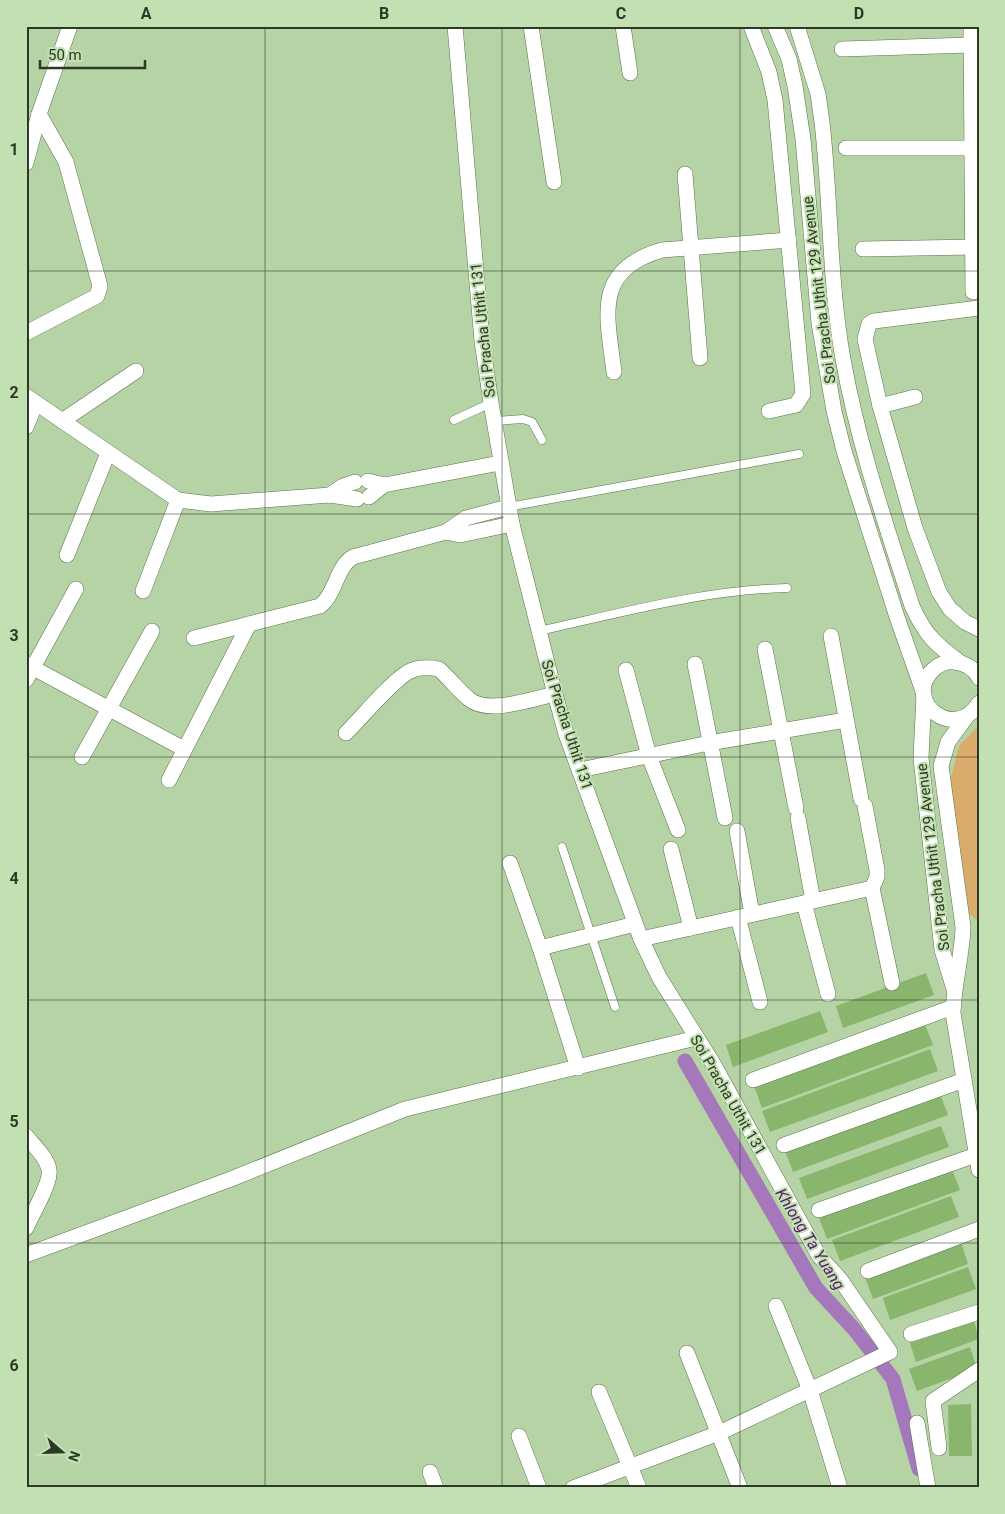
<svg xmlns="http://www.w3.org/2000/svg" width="1005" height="1514" font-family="Roboto,sans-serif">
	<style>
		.green { fill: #daac6b }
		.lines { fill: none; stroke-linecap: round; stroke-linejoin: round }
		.canal { stroke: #a578bb; stroke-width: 15 }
		.building { fill: #89b56d }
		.lane-casing { stroke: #59734a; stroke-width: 9 }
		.street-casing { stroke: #59734a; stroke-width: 16 }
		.lane { stroke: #fff; stroke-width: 8 }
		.street { stroke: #fff; stroke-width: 15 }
		.grid { fill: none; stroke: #2d3826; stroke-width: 1; stroke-opacity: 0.55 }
		.labels { text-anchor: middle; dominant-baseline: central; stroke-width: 4; stroke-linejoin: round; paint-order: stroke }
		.street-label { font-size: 15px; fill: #2d3826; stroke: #c3e0b2 }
		.water-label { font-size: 16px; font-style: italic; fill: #551a6d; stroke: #c3e0b2 }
		.neatline { fill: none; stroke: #2d3826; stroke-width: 2 }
		.grid-label { font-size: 16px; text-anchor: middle; font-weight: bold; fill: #2d3826 }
	</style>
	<rect width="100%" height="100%" fill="#b6d3a6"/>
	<polygon class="green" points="979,725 979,922 965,910 950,782 959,746"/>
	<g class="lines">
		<polyline class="canal" points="685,1061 816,1288 854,1329 893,1379 919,1469"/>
	</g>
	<g class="building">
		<polygon points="926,973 934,995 843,1028 836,1006"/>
		<polygon points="820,1011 828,1032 733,1067 726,1045"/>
		<polygon points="925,1024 933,1045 762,1108 754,1086"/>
		<polygon points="930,1049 938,1071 770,1132 762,1111"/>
		<polygon points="940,1094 948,1115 793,1172 785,1151"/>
		<polygon points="941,1126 949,1147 807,1199 799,1178"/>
		<polygon points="952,1169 960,1190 827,1239 819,1218"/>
		<polygon points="951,1196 959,1217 840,1261 832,1240"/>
		<polygon points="961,1242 968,1264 873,1299 865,1277"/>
		<polygon points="968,1267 976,1289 890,1320 883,1298"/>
		<polygon points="973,1317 979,1339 916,1362 909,1340"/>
		<polygon points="970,1347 977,1369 917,1391 909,1369"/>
		<polygon points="971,1404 972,1456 949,1456 948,1405"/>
	</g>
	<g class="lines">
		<g class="lane-casing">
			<g id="lane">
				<polyline points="454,420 491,403"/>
				<polyline points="494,421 523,419 532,422 542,440"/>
				<polyline points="508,507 799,454"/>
				<path d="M539,631c82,-18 164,-41 248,-43"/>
				<polyline points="562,847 615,1007"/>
			</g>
		</g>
		<g class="street-casing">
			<g id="street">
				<polyline points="455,26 482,341 491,403 512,524 555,694 566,734 641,939 659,977 714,1065 819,1256 840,1279 890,1352 719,1433 573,1488"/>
				<polyline points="531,26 554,182"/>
				<polyline points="623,26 630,73"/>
				<polyline points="751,26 769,72 775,100 803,394 796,405 769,411"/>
				<polyline points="775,26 789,59 795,86 803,139 819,323 834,411 844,451 897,617 924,694 921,758 942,950 954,989"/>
				<path d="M797,26l21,68 4,28c9,79 7,159 21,237 15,85 43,166 69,247 13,29 24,39 49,57"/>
				<polyline points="971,26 973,292"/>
				<polyline points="842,49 971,45"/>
				<polyline points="846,148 973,148"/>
				<polyline points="26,163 39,114 70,26"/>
				<polyline points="685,174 700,358"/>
				<polyline points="863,249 974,247"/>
				<polyline points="979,308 874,321 869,324 865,339 880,406 915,528 939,592 950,609 965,622 979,629"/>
				<polyline points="26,333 97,296 100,286 66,162 39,114"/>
				<path d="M614,372c-7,-57 -21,-102 48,-122l127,-10"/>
				<polyline points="26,396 178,500 211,504 330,495 357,499"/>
				<polyline points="880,406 915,397"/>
				<polyline points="62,421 136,371"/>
				<polyline points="26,427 36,403"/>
				<polyline points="368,481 384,485 500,463"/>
				<polyline points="330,495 343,486 355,482"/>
				<polyline points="369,497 384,485"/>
				<polyline points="446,532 460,535 512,524"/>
				<polyline points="67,555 108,453"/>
				<polyline points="143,591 178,500"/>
				<polyline points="831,636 861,799"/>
				<path d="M194,638l126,-32c16,-12 16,-39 33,-49l93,-25 20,-14 42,-11"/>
				<polyline points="765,649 796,808"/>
				<polyline points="26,664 184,749"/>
				<polyline points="695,664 725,818"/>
				<polyline points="626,670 649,756 678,830"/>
				<path d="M979,678c-5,-10 -14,-15 -25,-16 -9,-1 -18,4 -24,11 -25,30 25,69 49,30"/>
				<polyline points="26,680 76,589"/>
				<path d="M967,716l-19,26 -7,24 22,161c-1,29 -9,57 -10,86l26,157"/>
				<path d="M346,733c18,-18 42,-48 62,-61 9,-5 21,-5 31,-3 10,9 19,21 30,30 18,16 64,0 86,-5"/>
				<polyline points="82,757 152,631"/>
				<polyline points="580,770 709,743 846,720"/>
				<polyline points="169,780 249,624"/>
				<polyline points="865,806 877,870 877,877 872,888 892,983"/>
				<polyline points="798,818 813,901"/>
				<polyline points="737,831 752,914"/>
				<polyline points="671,849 691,928"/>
				<polyline points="510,863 540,948 578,1068"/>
				<polyline points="804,903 828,994"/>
				<polyline points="738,917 760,1002"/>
				<polyline points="641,939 872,888"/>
				<polyline points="540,948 635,924"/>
				<polyline points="753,1080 953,1007"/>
				<path d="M26,1136c8,10 20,20 23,33 3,13 -17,45 -23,59"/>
				<polyline points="784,1145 964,1080"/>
				<polyline points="819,1210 976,1155"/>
				<polyline points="26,1255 231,1179 405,1109 696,1038"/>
				<polyline points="868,1271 979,1229"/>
				<polyline points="776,1306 810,1390 840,1488"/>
				<polyline points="911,1334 979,1312"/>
				<polyline points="687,1353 740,1488"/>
				<polyline points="599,1392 639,1488"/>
				<polyline points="917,1423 928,1488"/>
				<polyline points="519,1436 539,1488"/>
				<polyline points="939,1448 933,1401 979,1370"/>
				<polyline points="430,1472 436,1488"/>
			</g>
		</g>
		<use href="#lane" class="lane"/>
		<use href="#street" class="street"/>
	</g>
	<path class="grid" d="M265,26v1462M502,26v1462M740,26v1462M26,271h953M26,514h953M26,757h953M26,1000h953M26,1243h953"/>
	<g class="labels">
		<g class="street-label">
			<text transform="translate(819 290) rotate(-97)">Soi Pracha Uthit 129 Avenue</text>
			<text transform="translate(483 330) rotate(-96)">Soi Pracha Uthit 131</text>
			<text transform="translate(567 725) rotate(72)">Soi Pracha Uthit 131</text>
			<text transform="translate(933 857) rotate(-97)">Soi Pracha Uthit 129 Avenue</text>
			<text transform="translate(728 1095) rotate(60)">Soi Pracha Uthit 131</text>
		</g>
		<g class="water-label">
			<text transform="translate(810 1239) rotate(58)">Khlong Ta Yuang</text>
		</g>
	</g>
	<rect width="1005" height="1514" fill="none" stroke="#c3e0b2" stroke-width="55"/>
	<g transform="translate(62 1452) rotate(110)" stroke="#c3e0b2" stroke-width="4" paint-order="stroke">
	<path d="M0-4L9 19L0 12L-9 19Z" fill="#2d3826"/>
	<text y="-8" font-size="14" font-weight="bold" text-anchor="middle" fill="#2d3826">N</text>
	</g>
	<path d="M40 60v8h105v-8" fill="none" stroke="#2d3826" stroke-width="2.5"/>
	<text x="48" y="60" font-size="15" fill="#2d3826" stroke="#c3e0b2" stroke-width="4" paint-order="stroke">50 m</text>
	<rect x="28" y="28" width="950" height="1458" class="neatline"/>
	<g class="grid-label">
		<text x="146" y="19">A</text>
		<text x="384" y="19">B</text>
		<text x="621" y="19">C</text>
		<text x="859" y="19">D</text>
		<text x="14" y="155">1</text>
		<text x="14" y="398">2</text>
		<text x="14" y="641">3</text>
		<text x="14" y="884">4</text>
		<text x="14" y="1127">5</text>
		<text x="14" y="1371">6</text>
	</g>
</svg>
